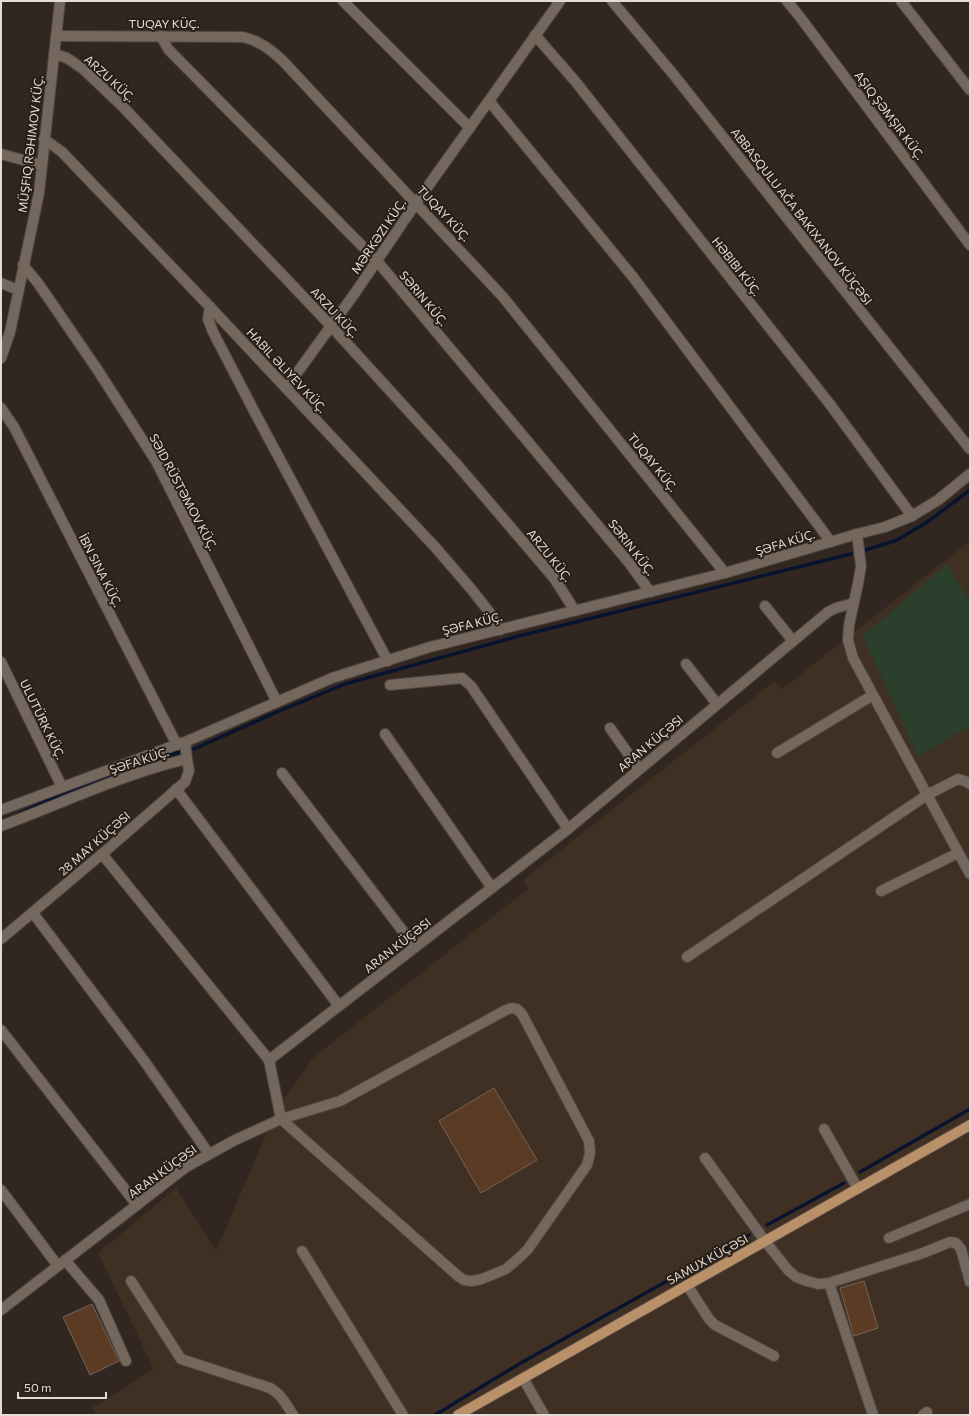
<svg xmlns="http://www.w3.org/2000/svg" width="971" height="1416" font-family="Commissioner,sans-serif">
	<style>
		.built { fill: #403024 }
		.green { fill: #2c3e2c }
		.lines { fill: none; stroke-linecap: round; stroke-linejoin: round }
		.stream { stroke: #08132f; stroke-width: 3.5 }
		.building { fill: #5b3b24; stroke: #71655c }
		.minor-casing { stroke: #4e453e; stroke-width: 12 }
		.major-casing { stroke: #4e453e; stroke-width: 12 }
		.minor { stroke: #73675e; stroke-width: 10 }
		.major { stroke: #b99068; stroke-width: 10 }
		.labels { text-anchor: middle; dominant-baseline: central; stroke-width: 4; stroke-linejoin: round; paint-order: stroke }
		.street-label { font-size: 12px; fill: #e3dbd6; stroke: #281e16 }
	</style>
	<rect width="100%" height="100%" fill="#322720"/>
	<polygon class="built" points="970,541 970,1415 96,1415 92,1408 154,1369 98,1253 176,1188 216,1251 278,1107 313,1058 528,889 523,880 775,681 782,689"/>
	<polygon class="green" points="947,564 970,602 970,726 918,757 863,636"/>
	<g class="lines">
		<g class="stream">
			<polyline points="865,550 895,541 926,523 970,490"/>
			<polyline points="194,749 277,712 345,684 519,636 851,554"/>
			<polyline points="17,815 50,799 179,752"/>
			<polyline points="860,1172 970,1109"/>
			<polyline points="767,1225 844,1183"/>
			<polyline points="435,1415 519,1364 749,1235"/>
		</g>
	</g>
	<g class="building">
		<polygon points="494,1088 537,1160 481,1193 439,1121"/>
		<polygon points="864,1281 878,1328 854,1336 840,1288"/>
		<polygon points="92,1304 119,1361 90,1375 63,1317"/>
	</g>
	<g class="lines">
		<g class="minor-casing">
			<g id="minor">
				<polyline points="343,1 470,128"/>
				<polyline points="612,1 673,74 970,449"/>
				<polyline points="787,1 800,17 970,245"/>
				<polyline points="901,1 970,90"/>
				<polyline points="535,35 575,81 829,403 912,516"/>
				<path d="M56,36l187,1c17,4 28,13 40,24l220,236 222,276"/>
				<polyline points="161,36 168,49 377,261 630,564 650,592"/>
				<polyline points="54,54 67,58 83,69 124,108 331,326 454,461 554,578 575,611"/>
				<polyline points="489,101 633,277 831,542"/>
				<polyline points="44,139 62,152 210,307 435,547 472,590 490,613 500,630"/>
				<polyline points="1,154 42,165"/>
				<polyline points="23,265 38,283 97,369 156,461 277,702"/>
				<polyline points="1,283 18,290"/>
				<polyline points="210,307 208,319 213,332 254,411 388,661"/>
				<polyline points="1,358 10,332 39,193 60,1"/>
				<polyline points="286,388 355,293 416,203 560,1"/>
				<polyline points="1,408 14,427 177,745"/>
				<polyline points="857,534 861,566 858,584 849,625 848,640 853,658 970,874"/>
				<polyline points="765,606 793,641"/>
				<polyline points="1,662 62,787"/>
				<polyline points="686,664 717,704"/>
				<polyline points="390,685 462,678 471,686 568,829"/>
				<polyline points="610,728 639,769"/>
				<polyline points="385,734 492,888"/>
				<polyline points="777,753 873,695"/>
				<polyline points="282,773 415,947"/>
				<polyline points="176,789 339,1006"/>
				<polyline points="1,810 181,743"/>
				<path d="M1,826c62,-23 122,-52 186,-67l-2,-17 147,-64 98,-31 295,-74 132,-39 28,-7 27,-11 26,-16 32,-26"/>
				<polyline points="102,854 269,1060"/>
				<polyline points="881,891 958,853"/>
				<polyline points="33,913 145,1062 209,1154"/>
				<polyline points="1,939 109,848 185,782 189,771 187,759"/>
				<polyline points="687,957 927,795 958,779 965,781 970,784"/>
				<polygon points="511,1008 517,1009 522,1014 589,1141 590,1153 587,1165 528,1249 520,1257 506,1269 482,1279 472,1281 464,1280 458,1276 281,1119 340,1101 504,1011"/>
				<polyline points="1,1030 137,1205"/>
				<polyline points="824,1129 858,1189"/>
				<polyline points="705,1158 765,1241 788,1270 796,1277 807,1281 818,1284 829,1283 923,1253 950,1242 956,1243 961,1249 970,1282"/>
				<polyline points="1,1190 58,1266"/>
				<polyline points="889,1238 970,1204"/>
				<polyline points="302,1251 403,1415"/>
				<polyline points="65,1260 99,1300 126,1361"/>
				<path d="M131,1281l50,78 89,29c11,6 16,16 23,27"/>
				<polyline points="829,1283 873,1415"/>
				<polyline points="687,1285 709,1319 715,1325 774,1356"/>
				<polyline points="1,1310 186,1167 235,1140 281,1119 269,1060 568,829 828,612 836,608 854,603"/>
				<polyline points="523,1378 544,1415"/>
				<polyline points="923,1415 927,1412"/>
			</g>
		</g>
		<g class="major-casing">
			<polyline id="major" points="458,1415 970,1125"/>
		</g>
		<use href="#minor" class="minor"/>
		<use href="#major" class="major"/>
	</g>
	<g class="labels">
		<g class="street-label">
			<text x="164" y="23">TUQAY KÜÇ.</text>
			<text transform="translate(110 78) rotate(42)">ARZU KÜÇ.</text>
			<text transform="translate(890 115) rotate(53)">AŞIQ ŞƏMŞIR KÜÇ.</text>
			<text transform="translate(30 144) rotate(-83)">MÜŞFIQ RƏHIMOV KÜÇ.</text>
			<text transform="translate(444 213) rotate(47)">TUQAY KÜÇ.</text>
			<text transform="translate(802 216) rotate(52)">ABBASQULU AĞA BAKIXANOV KÜÇƏSI</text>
			<text transform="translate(378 236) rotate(-56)">MƏRKƏZI KÜÇ.</text>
			<text transform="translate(737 266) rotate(52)">HƏBIBI KÜÇ.</text>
			<text transform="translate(424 298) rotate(50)">SƏRIN KÜÇ.</text>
			<text transform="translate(335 312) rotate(47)">ARZU KÜÇ.</text>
			<text transform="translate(287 370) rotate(47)">HABIL ƏLIYEV KÜÇ.</text>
			<text transform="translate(653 462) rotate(51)">TUQAY KÜÇ.</text>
			<text transform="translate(184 492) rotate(62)">SƏID RÜSTƏMOV KÜÇ.</text>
			<text transform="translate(785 542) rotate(-17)">ŞƏFA KÜÇ.</text>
			<text transform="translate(632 547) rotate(52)">SƏRIN KÜÇ.</text>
			<text transform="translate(550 555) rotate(51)">ARZU KÜÇ.</text>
			<text transform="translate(101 570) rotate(63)">İBN SINA KÜÇ.</text>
			<text transform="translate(472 623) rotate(-14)">ŞƏFA KÜÇ.</text>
			<text transform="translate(43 719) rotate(64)">ULUTÜRK KÜÇ.</text>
			<text transform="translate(650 743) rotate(-40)">ARAN KÜÇƏSI</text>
			<text transform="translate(139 760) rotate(-18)">ŞƏFA KÜÇ.</text>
			<text transform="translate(94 843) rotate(-41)">28 MAY KÜÇƏSI</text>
			<text transform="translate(397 945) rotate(-38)">ARAN KÜÇƏSI</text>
			<text transform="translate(162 1171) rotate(-36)">ARAN KÜÇƏSI</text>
			<text transform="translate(707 1259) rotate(-29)">SAMUX KÜÇƏSI</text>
		</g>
	</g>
	<rect width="971" height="1416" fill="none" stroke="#e3dbd6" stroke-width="4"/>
	<path d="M18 1392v6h88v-6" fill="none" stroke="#e3dbd6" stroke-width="2"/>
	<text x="24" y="1392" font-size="12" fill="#e3dbd6" stroke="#281e16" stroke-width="3" paint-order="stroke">50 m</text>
</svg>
